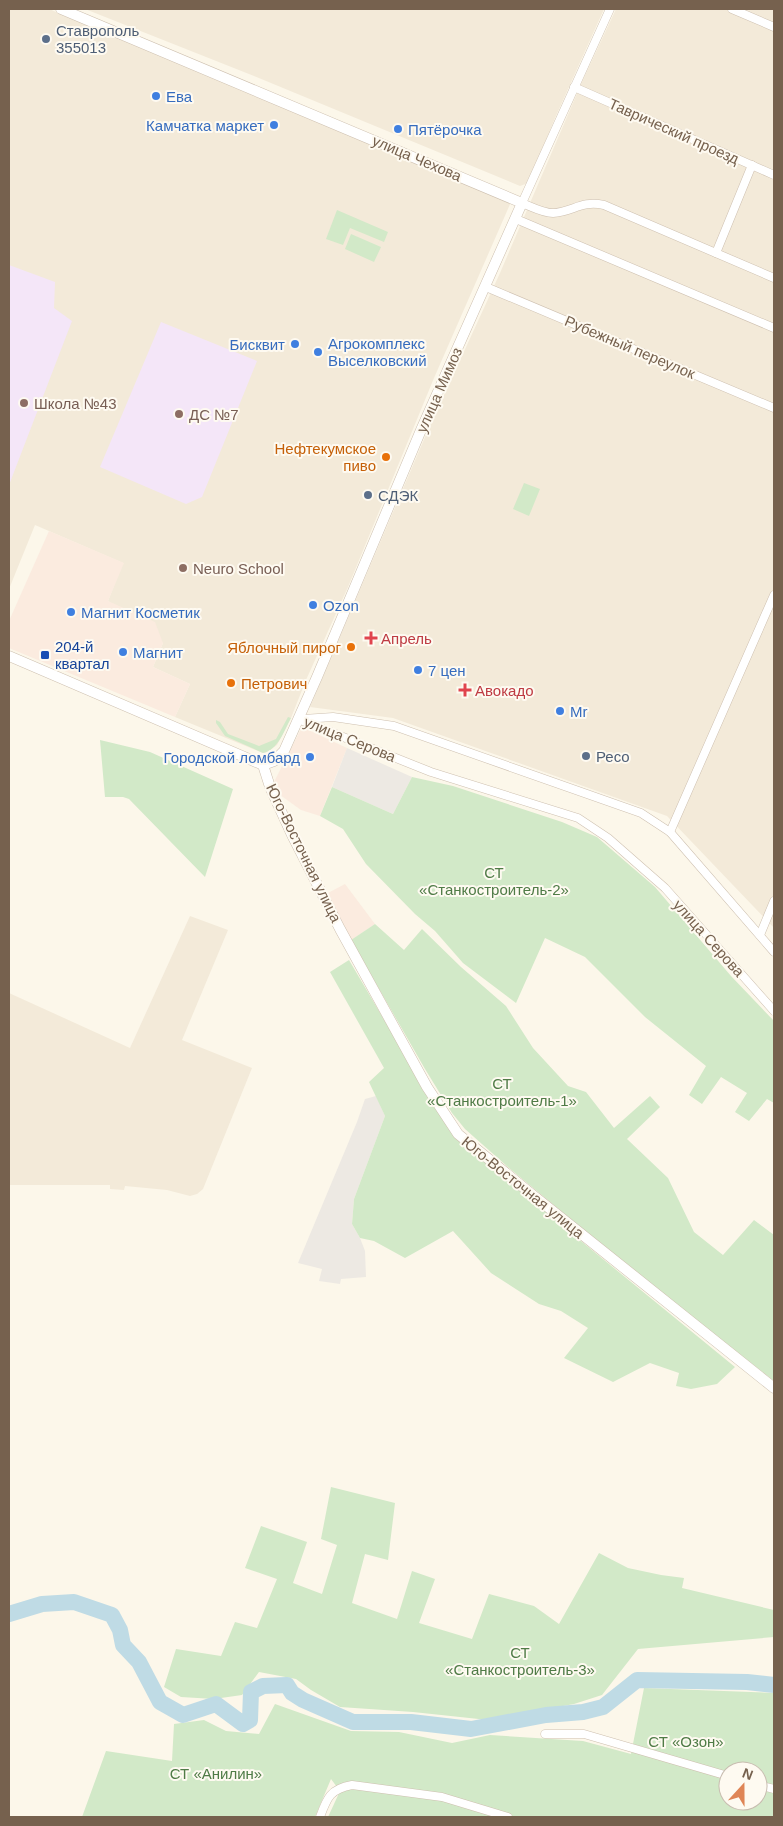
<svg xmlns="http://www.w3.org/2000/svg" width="783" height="1826" font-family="Helvetica,sans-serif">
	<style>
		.residential { fill: #f3ead9 }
		.commercial { fill: #fbebdf }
		.industrial { fill: #ede9e3 }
		.education { fill: #f4e6f8 }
		.green { fill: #d2e9c8; fill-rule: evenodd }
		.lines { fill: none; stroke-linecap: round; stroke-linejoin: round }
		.river { stroke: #bfdbe5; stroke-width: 16 }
		.minor-casing { stroke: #cec0b0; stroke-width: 9 }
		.tertiary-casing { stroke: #cec0b0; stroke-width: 11 }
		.minor { stroke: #fff; stroke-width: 8 }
		.tertiary { stroke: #fff; stroke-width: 10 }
		.service-dot { fill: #5c6f8a; stroke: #fefaf1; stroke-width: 2 }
		.shop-dot { fill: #3f7fe0; stroke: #fefaf1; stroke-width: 2 }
		.education-dot { fill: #8d6e63; stroke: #fefaf1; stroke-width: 2 }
		.food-dot { fill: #e8710a; stroke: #fefaf1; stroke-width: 2 }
		.health-dot { fill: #e0444e; stroke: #fefaf1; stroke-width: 2 }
		.transit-dot { fill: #1a4fb4; stroke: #fefaf1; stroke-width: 2 }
		.labels { text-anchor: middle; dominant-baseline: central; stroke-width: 4; stroke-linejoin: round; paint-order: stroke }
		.service-label { font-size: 15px; fill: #4e5e75; stroke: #fefaf1; text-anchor: start }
		.shop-label { font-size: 15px; fill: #366cbe; stroke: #fefaf1; text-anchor: start }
		.street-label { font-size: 15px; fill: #76614e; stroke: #fefaf1 }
		.education-label { font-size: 15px; fill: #785e54; stroke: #fefaf1; text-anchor: start }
		.food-label { font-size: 15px; fill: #c56008; stroke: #fefaf1; text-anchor: end }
		.health-label { font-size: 15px; fill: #be3a42; stroke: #fefaf1; text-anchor: start }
		.transit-label { font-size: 15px; fill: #164399; stroke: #fefaf1; text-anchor: start }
		.park-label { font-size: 15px; fill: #4f7b46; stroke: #fefaf1 }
	</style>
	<rect width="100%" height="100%" fill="#fcf7ea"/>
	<g class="residential">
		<polygon points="9,9 49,9 511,202 434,378 348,587 306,680 291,718 277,745 267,752 263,753 175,717 190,684 153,667 163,643 108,601 123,563 35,525 9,589"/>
		<polygon points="85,9 604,9 555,118 528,183 520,186 254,76"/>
		<polygon points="616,9 774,9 774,928 667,816 393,718 310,707 428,430 500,273 582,82"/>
		<polygon points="190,916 228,930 182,1040 252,1068 203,1189 197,1194 190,1196 167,1190 125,1186 124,1190 110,1189 110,1185 9,1185 9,993 130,1048"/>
	</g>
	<g class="commercial">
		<polygon points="49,531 124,563 108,601 155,622 163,643 153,667 190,684 175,717 9,648 9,621"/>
		<polygon points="302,727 347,748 320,816 301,810 276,792 274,782"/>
		<polygon points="345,884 375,924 351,940 326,894"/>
	</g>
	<g class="industrial">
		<polygon points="347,748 412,777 393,814 332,787"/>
		<polygon points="376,1096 385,1116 354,1199 352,1224 360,1238 365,1251 366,1277 341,1279 340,1284 319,1281 322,1269 298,1263 357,1122 365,1099"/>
	</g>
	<g class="education">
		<polygon points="9,265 55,282 54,308 72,321 9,485"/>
		<polygon points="161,322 257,361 202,497 186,504 100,467"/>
	</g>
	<g class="green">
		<polygon points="337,210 388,232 384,242 350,228 343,245 326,239"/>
		<polygon points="351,234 381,247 374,262 345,249"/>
		<polygon points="524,483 540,489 529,516 513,509"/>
		<path d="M288,717l3,1c-7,13 -13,32 -28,35l-38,-17 -9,-13v-3l4,2 8,12 31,12 17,-7z"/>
		<polygon points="100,740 150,752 233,789 205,877 129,799 123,797 105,797"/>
		<polygon points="412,777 453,786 562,822 597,837 655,887 731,976 774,1021 774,1103 767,1099 749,1121 735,1112 747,1093 721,1077 702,1104 689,1095 706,1066 645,1017 585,957 545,938 516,1003 463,963 435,931 415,914 366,864 343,829 320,816 332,787 393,814"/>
		<polygon points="375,924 404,950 422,929 461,967 506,1006 533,1048 568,1086 586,1092 614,1128 650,1096 660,1107 627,1139 668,1178 694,1232 723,1255 754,1220 774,1235 774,1381 641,1277 509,1168 465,1129 452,1113 425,1069 351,940"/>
		<polygon points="349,960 413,1069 420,1085 455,1138 735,1367 717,1384 691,1389 676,1386 679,1373 650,1363 613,1382 564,1358 588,1328 561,1311 539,1304 491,1273 453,1231 405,1258 374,1241 360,1238 352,1224 354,1199 385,1116 369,1082 384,1068 330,972"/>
		<polygon points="331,1487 395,1503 388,1560 365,1554 352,1603 397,1619 412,1571 435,1579 419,1623 472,1639 489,1594 534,1606 559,1624 599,1553 628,1568 661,1575 684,1578 682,1588 774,1610 774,1637 638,1649 602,1695 574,1704 488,1720 413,1712 340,1707 311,1690 296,1679 259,1672 242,1695 214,1699 181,1697 164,1687 176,1649 221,1656 235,1622 257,1628 277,1579 245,1568 261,1526 307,1542 293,1583 322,1594 337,1545 321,1539"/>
		<path d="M644,1688l130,5v124h-446l12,-26 -9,-12 -16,38h-233l24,-66 66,10 2,-37 30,-4 22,11 33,3 16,-30 76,27 48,1 53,11 38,-8 93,6 48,13zM728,1771h30v30h-30z"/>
	</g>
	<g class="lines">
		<polyline class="river" points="9,1614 42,1604 74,1602 112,1615 120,1630 123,1645 139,1662 160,1702 183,1715 216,1704 243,1724 250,1720 251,1692 263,1686 287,1685 292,1693 303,1700 353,1722 411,1722 471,1729 546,1715 583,1712 603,1707 637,1680 747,1682 774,1685"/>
		<g class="minor-casing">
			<g id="minor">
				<path d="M610,9l-88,194c10,4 21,10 31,10 20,-1 28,-13 51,-8l170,73"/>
				<polyline points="732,9 774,27"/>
				<polyline points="574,87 774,175"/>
				<polyline points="516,219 774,328"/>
				<polyline points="716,253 752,165"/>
				<polyline points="486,287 774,408"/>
				<polyline points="298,719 431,772 578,818 608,838 665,888 774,1011"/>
				<polyline points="303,719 333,717 394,726 641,813 670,832 774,952"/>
				<polyline points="670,832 774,595"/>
				<polyline points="760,935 774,901"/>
				<polyline points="545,1734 584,1734 728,1776"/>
				<polyline points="758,1785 774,1789"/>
				<path d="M320,1817c7,-19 10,-28 32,-32l90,12 66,20"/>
			</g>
		</g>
		<g class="tertiary-casing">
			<g id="tertiary">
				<polyline points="61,9 522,203 421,430 317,677 284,751 274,761 263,765"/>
				<polyline points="9,656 263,765"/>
				<polyline points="263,765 270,787 292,835 340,929 427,1087 458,1134 534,1196 774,1388"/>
			</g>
		</g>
		<use href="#minor" class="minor"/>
		<use href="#tertiary" class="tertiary"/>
	</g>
	<g class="service-dot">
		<circle cx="46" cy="39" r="5"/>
		<circle cx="368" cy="495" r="5"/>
		<circle cx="586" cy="756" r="5"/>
	</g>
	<g class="shop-dot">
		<circle cx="156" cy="96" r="5"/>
		<circle cx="274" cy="125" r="5"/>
		<circle cx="398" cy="129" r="5"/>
		<circle cx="295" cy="344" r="5"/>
		<circle cx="318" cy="352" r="5"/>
		<circle cx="313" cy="605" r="5"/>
		<circle cx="71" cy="612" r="5"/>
		<circle cx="123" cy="652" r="5"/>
		<circle cx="418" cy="670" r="5"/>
		<circle cx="560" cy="711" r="5"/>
		<circle cx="310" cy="757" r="5"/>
	</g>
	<g class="education-dot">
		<circle cx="24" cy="403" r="5"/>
		<circle cx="179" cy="414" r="5"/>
		<circle cx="183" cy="568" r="5"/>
	</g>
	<g class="food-dot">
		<circle cx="386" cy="457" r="5"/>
		<circle cx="351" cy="647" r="5"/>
		<circle cx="231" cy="683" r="5"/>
	</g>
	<g class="health-dot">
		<path d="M368.5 630.5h5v5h5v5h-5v5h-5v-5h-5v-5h5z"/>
		<path d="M462.5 682.5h5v5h5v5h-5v5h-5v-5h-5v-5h5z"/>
	</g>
	<rect class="transit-dot" x="40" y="650" width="10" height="10" rx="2.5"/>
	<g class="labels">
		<g class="service-label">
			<text x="56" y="30">Ставрополь<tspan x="56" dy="17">355013</tspan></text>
			<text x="378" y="495">СДЭК</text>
			<text x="596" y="756">Ресо</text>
		</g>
		<g class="shop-label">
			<text x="166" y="96">Ева</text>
			<text x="264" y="125" text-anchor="end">Камчатка маркет</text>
			<text x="408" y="129">Пятёрочка</text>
			<text x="328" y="343">Агрокомплекс<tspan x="328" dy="17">Выселковский</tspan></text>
			<text x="285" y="344" text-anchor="end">Бисквит</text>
			<text x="323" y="605">Ozon</text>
			<text x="81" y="612">Магнит Косметик</text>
			<text x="133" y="652">Магнит</text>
			<text x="428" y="670">7 цен</text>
			<text x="570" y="711">Mr</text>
			<text x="300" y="757" text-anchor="end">Городской ломбард</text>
		</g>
		<g class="street-label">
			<text transform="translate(674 131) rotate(24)">Таврический проезд</text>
			<text transform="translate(417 158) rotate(23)">улица Чехова</text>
			<text transform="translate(630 347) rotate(23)">Рубежный переулок</text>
			<text transform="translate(439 390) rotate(-66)">улица Мимоз</text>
			<text transform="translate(350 739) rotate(22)">улица Серова</text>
			<text transform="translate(304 853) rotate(64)">Юго-Восточная улица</text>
			<text transform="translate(709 938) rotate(48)">улица Серова</text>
			<text transform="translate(523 1187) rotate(39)">Юго-Восточная улица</text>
		</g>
		<g class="education-label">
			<text x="34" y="403">Школа №43</text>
			<text x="189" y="414">ДС №7</text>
			<text x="193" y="568">Neuro School</text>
		</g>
		<g class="food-label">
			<text x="376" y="448">Нефтекумское<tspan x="376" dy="17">пиво</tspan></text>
			<text x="341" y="647">Яблочный пирог</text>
			<text x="241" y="683" text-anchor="start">Петрович</text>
		</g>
		<g class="health-label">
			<text x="381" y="638">Апрель</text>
			<text x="475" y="690">Авокадо</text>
		</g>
		<g class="transit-label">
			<text x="55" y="646">204-й<tspan x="55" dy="17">квартал</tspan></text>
		</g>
		<g class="park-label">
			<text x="494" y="872">СТ<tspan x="494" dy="17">«Станкостроитель-2»</tspan></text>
			<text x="502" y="1083">СТ<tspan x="502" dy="17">«Станкостроитель-1»</tspan></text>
			<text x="520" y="1652">СТ<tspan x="520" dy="17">«Станкостроитель-3»</tspan></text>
			<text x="686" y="1741">СТ «Озон»</text>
			<text x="216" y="1773">СТ «Анилин»</text>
		</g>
	</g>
	<rect width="783" height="1826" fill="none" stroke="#76614e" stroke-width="20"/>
	<g transform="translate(743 1786) rotate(21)"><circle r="24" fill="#fefaf1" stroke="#c8bdb0"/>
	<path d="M0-4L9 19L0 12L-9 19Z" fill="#df8556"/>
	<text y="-8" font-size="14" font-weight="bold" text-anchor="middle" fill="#76614e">N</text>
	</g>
</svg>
